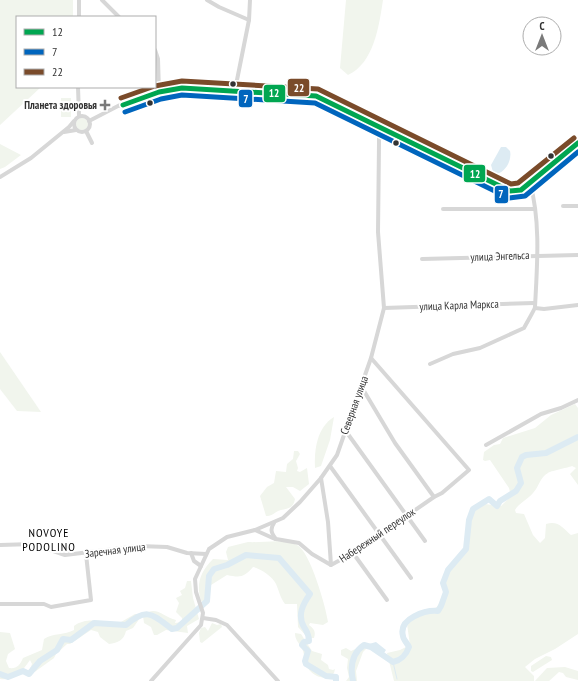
<svg xmlns="http://www.w3.org/2000/svg" width="578" height="681" font-family="'PT Sans Narrow',sans-serif">
	<style>
		.green { fill: #f1f5ed }
		.water { fill: #ddebf3 }
		.lines { fill: none; stroke-linecap: round; stroke-linejoin: round }
		.stream { stroke: #ddebf3; stroke-width: 1 }
		.river { stroke: #ddebf3; stroke-width: 6 }
		.minor { stroke: #d7d7d7; stroke-width: 4 }
		.bus-1-casing { stroke: #fff; stroke-width: 8 }
		.bus-2-casing { stroke: #fff; stroke-width: 8 }
		.bus-3-casing { stroke: #fff; stroke-width: 8 }
		.bus-1 { stroke: #00a651; stroke-width: 5 }
		.bus-2 { stroke: #0065bd; stroke-width: 5 }
		.bus-3 { stroke: #7a4b2a; stroke-width: 5 }
		.bus-dot { fill: #333; stroke: #fff; stroke-width: 1.5 }
		.poi-dot { fill: #7a7a7a; stroke: #fff; stroke-width: 1.5 }
		.labels { text-anchor: middle; dominant-baseline: central; stroke-width: 4; stroke-linejoin: round; paint-order: stroke }
		.poi-label { font-size: 11px; font-weight: bold; fill: #333; stroke: #fff; text-anchor: end }
		.street-label { font-size: 11px; fill: #333; stroke: #fff }
		.neighbourhood-label { font-size: 12px; letter-spacing: 1px; fill: #000; stroke: #fff }
		.line-badge { stroke: #fff; stroke-width: 1.5 }
		.badge-label { font-size: 11px; text-anchor: middle; font-weight: bold; fill: #fff }
	</style>
	<rect width="100%" height="100%" fill="#fff"/>
	<g class="green">
		<polygon points="0,0 73,0 73,17 17,17 17,87 41,87 0,125"/>
		<path d="M346,0h37c-4,26 -9,63 -35,75l-8,-7z"/>
		<rect x="61" y="98" width="10" height="19"/>
		<circle cx="82" cy="124" r="6"/>
		<polygon points="0,144 21,155 5,167 0,169"/>
		<polygon points="0,352 41,412 17,411 0,389"/>
		<path d="M575,404l3,4v77l-8,-11 6,-6 -4,-2c-5,2 -22,5 -24,7 -8,4 -9,14 -15,20 -5,6 -14,10 -18,17l1,3 8,1 9,21 7,8 5,-5 1,-14c12,-4 17,4 25,11l7,-2v101l-23,15 -20,10 -10,8 9,9v5h-140l-7,-28 13,-3 10,-5 -3,-21 6,-6 24,-11 5,-9 5,-22 10,-20 8,-3 8,-40 4,-7 8,-2 16,2 10,-10 -2,-8 -19,-28 -5,1 -2,-1 1,-8 10,-7 6,-1 3,-6 32,-10 16,-13z"/>
		<path d="M334,417l-4,23 -9,26 -6,2c-1,-18 2,-41 19,-51z"/>
		<path d="M294,451h4l2,3 -4,7 2,7 -1,3 3,1 7,-4 2,16 -9,7 -7,-4h-7l9,12c-2,11 -9,9 -17,12 -5,3 -7,5 -12,5l-6,-20 7,-9 7,-4 2,-12 10,1 1,-8 6,-5z"/>
		<path d="M248,542c15,1 35,-4 49,3 13,6 29,62 31,77l-5,3 -13,-2 -1,2c5,4 7,6 5,13h-6l-10,-11 -1,-23h-12c-5,-7 -6,-13 -9,-20 -3,-7 -16,-16 -23,-17 -9,10 -12,11 -26,8l-16,10c0,7 -3,10 -7,16h-3c-5,-17 -1,-29 12,-42l15,1 -2,-8 2,-5z"/>
		<path d="M187,581h4l2,17 6,21 -12,7 1,7 -22,-3 -9,5h-3l-3,-8 -7,-4 -1,-7c12,-12 20,1 33,4l-1,3 7,-1v-4l-6,-6 3,-9 -3,-5 6,-3 -2,-4 5,-3z"/>
		<path d="M135,614h4l1,4 -7,10 -7,3c-2,9 -8,12 -17,13l-9,-7 -2,-5 -7,-2 -21,14h-3l-11,10 -2,4 -18,13 -4,2 -3,-2 3,-7 -2,-4c-8,11 -14,21 -30,19v-47l10,1 5,16 -7,5 -2,7 3,7c8,1 11,-3 14,-10l19,-8 2,-11c9,-6 21,-4 30,-9v-4c14,-11 32,-2 47,-4z"/>
		<polygon points="212,623 217,625 221,624 222,627 202,643 200,642 199,633 201,628 205,627 208,631"/>
		<path d="M295,633l6,1 11,17 10,3 -1,6 7,5 1,4 4,1 2,-1 -1,4 -4,4c-13,3 -20,-5 -26,-14 2,-19 -9,-18 -9,-30z"/>
		<polygon points="362,646 367,648 363,652 356,671 357,681 346,681 349,677 347,668 348,659 341,655 341,650 346,648 351,651"/>
		<polygon points="546,656 551,657 552,660 533,672 531,671 531,666"/>
		<polygon points="565,667 578,671 578,680 566,677 563,673 559,672 549,681 535,681 547,668"/>
	</g>
	<g class="water">
		<path d="M501,147h5l4,4c2,9 -4,20 -13,23l-4,-2 -2,-7z"/>
		<polygon points="376,642 386,650 384,653 379,655 369,648 369,644"/>
	</g>
	<g class="lines">
		<polyline class="stream" points="393,662 397,679"/>
		<g class="river">
			<path d="M0,674l8,3 15,-6 6,3 11,-13 17,-11 6,-11 8,1 23,-17 32,2c21,-18 26,-11 46,4l5,-1 30,-27 2,-25 5,-7 13,-4 19,-10 33,3 31,36c-7,10 -13,21 -6,33 3,5 5,7 5,14l-5,1 -2,3 6,6 -3,10 1,3 20,12 10,1v4"/>
			<path d="M353,681c-3,-14 -2,-27 11,-36l7,2 22,15c9,-2 13,-7 16,-15 -2,-4 -6,-8 -6,-11 -5,-18 23,-26 35,-25l3,-5 5,-14 -3,-9 5,-13 18,-21 3,-29 4,-11 16,-10 8,7 3,-5 16,-10 5,-8 -4,-15 5,-11 4,-2 20,-2 32,-16"/>
		</g>
		<g class="minor">
			<polyline points="102,0 119,17"/>
			<polyline points="207,0 219,7 249,20"/>
			<polyline points="79,17 79,0"/>
			<polyline points="155,50 158,59 159,92"/>
			<polyline points="78,87 79,116"/>
			<polyline points="235,90 249,20 250,0"/>
			<circle cx="82" cy="124" r="8"/>
			<polyline points="89,121 118,106 156,93 182,88 235,90 316,96 327,100 383,130 510,191 521,190 578,143"/>
			<polyline points="86,131 92,143"/>
			<polyline points="64,132 76,130"/>
			<polyline points="0,177 31,158 69,127 74,121"/>
			<polyline points="563,206 578,206"/>
			<polyline points="443,209 534,209"/>
			<polyline points="422,259 578,255"/>
			<polyline points="384,308 534,303"/>
			<polyline points="535,308 544,309 578,305"/>
			<path d="M430,364l23,-10 27,-6 44,-20c2,-4 11,-19 11,-21 2,-40 6,-85 -5,-124"/>
			<polyline points="361,386 395,443 434,497"/>
			<polyline points="345,430 425,541"/>
			<polyline points="486,445 541,414 561,408 578,400"/>
			<polyline points="330,466 411,578"/>
			<polyline points="321,478 328,522 331,565"/>
			<path d="M274,523c-4,6 -3,10 2,16l23,4 13,11 19,11 22,-12 81,-56 8,-4 27,-23 -98,-112"/>
			<polyline points="255,530 275,539"/>
			<polyline points="0,545 33,544 65,555 139,546 167,547 187,553 206,554"/>
			<polyline points="191,553 194,561 201,566"/>
			<polyline points="353,553 387,600"/>
			<polyline points="0,604 44,604 51,607 91,600 86,554"/>
			<polyline points="203,618 216,620 227,625 278,681"/>
			<polyline points="151,681 201,625 203,613 196,592 195,579 209,549 227,537 255,530 283,518 300,502 321,478 337,455 371,358 384,308 378,232 379,143 379,135 383,130"/>
		</g>
		<g class="bus-1-casing">
			<polyline id="bus-1" points="123,105 159,92 182,88 316,96 510,191 521,190 578,143"/>
		</g>
		<g class="bus-2-casing">
			<polyline id="bus-2" points="125,112 161,99 182,95 315,103 509,198 525,196 578,152"/>
		</g>
		<g class="bus-3-casing">
			<g id="bus-3">
				<polyline points="155,86 182,81 318,89 511,184 518,183 574,138"/>
				<polyline points="121,98 152,87"/>
			</g>
		</g>
		<use href="#bus-1" class="bus-1"/>
		<use href="#bus-2" class="bus-2"/>
		<use href="#bus-3" class="bus-3"/>
	</g>
	<g class="bus-dot">
		<circle cx="233" cy="84" r="3.5"/>
		<circle cx="150" cy="103" r="3.5"/>
		<circle cx="396" cy="143" r="3.5"/>
		<circle cx="551" cy="156" r="3.5"/>
	</g>
	<path class="poi-dot" d="M103 99h4v4h4v4h-4v4h-4v-4h-4v-4h4z"/>
	<g class="labels">
		<g class="poi-label">
			<text x="97" y="105">Планета здоровья</text>
		</g>
		<g class="street-label">
			<text transform="translate(500 256) rotate(-2)">улица Энгельса</text>
			<text transform="translate(459 305) rotate(-2)">улица Карла Маркса</text>
			<text transform="translate(354 405) rotate(-70)">Северная улица</text>
			<text transform="translate(377 535) rotate(-34)">Набережный переулок</text>
			<text transform="translate(115 550) rotate(-7)">Заречная улица</text>
		</g>
		<g class="neighbourhood-label">
			<text x="49" y="532">NOVOYE<tspan x="49" dy="14">PODOLINO</tspan></text>
		</g>
	</g>
	<g class="line-badge">
		<rect x="287" y="78" width="23" height="19" rx="4" fill="#7a4b2a"/>
		<rect x="263" y="84" width="23" height="19" rx="4" fill="#00a651"/>
		<rect x="238" y="89" width="15" height="19" rx="4" fill="#0065bd"/>
		<rect x="463" y="164" width="23" height="19" rx="4" fill="#00a651"/>
		<rect x="494" y="185" width="15" height="19" rx="4" fill="#0065bd"/>
	</g>
	<g class="badge-label">
		<text x="299" y="92">22</text>
		<text x="274" y="97">12</text>
		<text x="246" y="103">7</text>
		<text x="475" y="178">12</text>
		<text x="501" y="198">7</text>
	</g>
	<rect x="16" y="16" width="140" height="72" fill="#ffffff" stroke="#adadad"/>
	<rect x="24" y="29" width="20" height="6" fill="#00a651" stroke="#adadad"/>
	<text x="52" y="36" font-size="12" fill="#333333">12</text>
	<rect x="24" y="49" width="20" height="6" fill="#0065bd" stroke="#adadad"/>
	<text x="52" y="56" font-size="12" fill="#333333">7</text>
	<rect x="24" y="69" width="20" height="6" fill="#7a4b2a" stroke="#adadad"/>
	<text x="52" y="76" font-size="12" fill="#333333">22</text>
	<g transform="translate(542 36)"><circle r="19" fill="#ffffff" stroke="#adadad"/>
	<path d="M0-3L7 15L0 10L-7 15Z" fill="#7a7a7a"/>
	<text y="-6" font-size="11" font-weight="bold" text-anchor="middle" fill="#333333">С</text>
	</g>
</svg>
